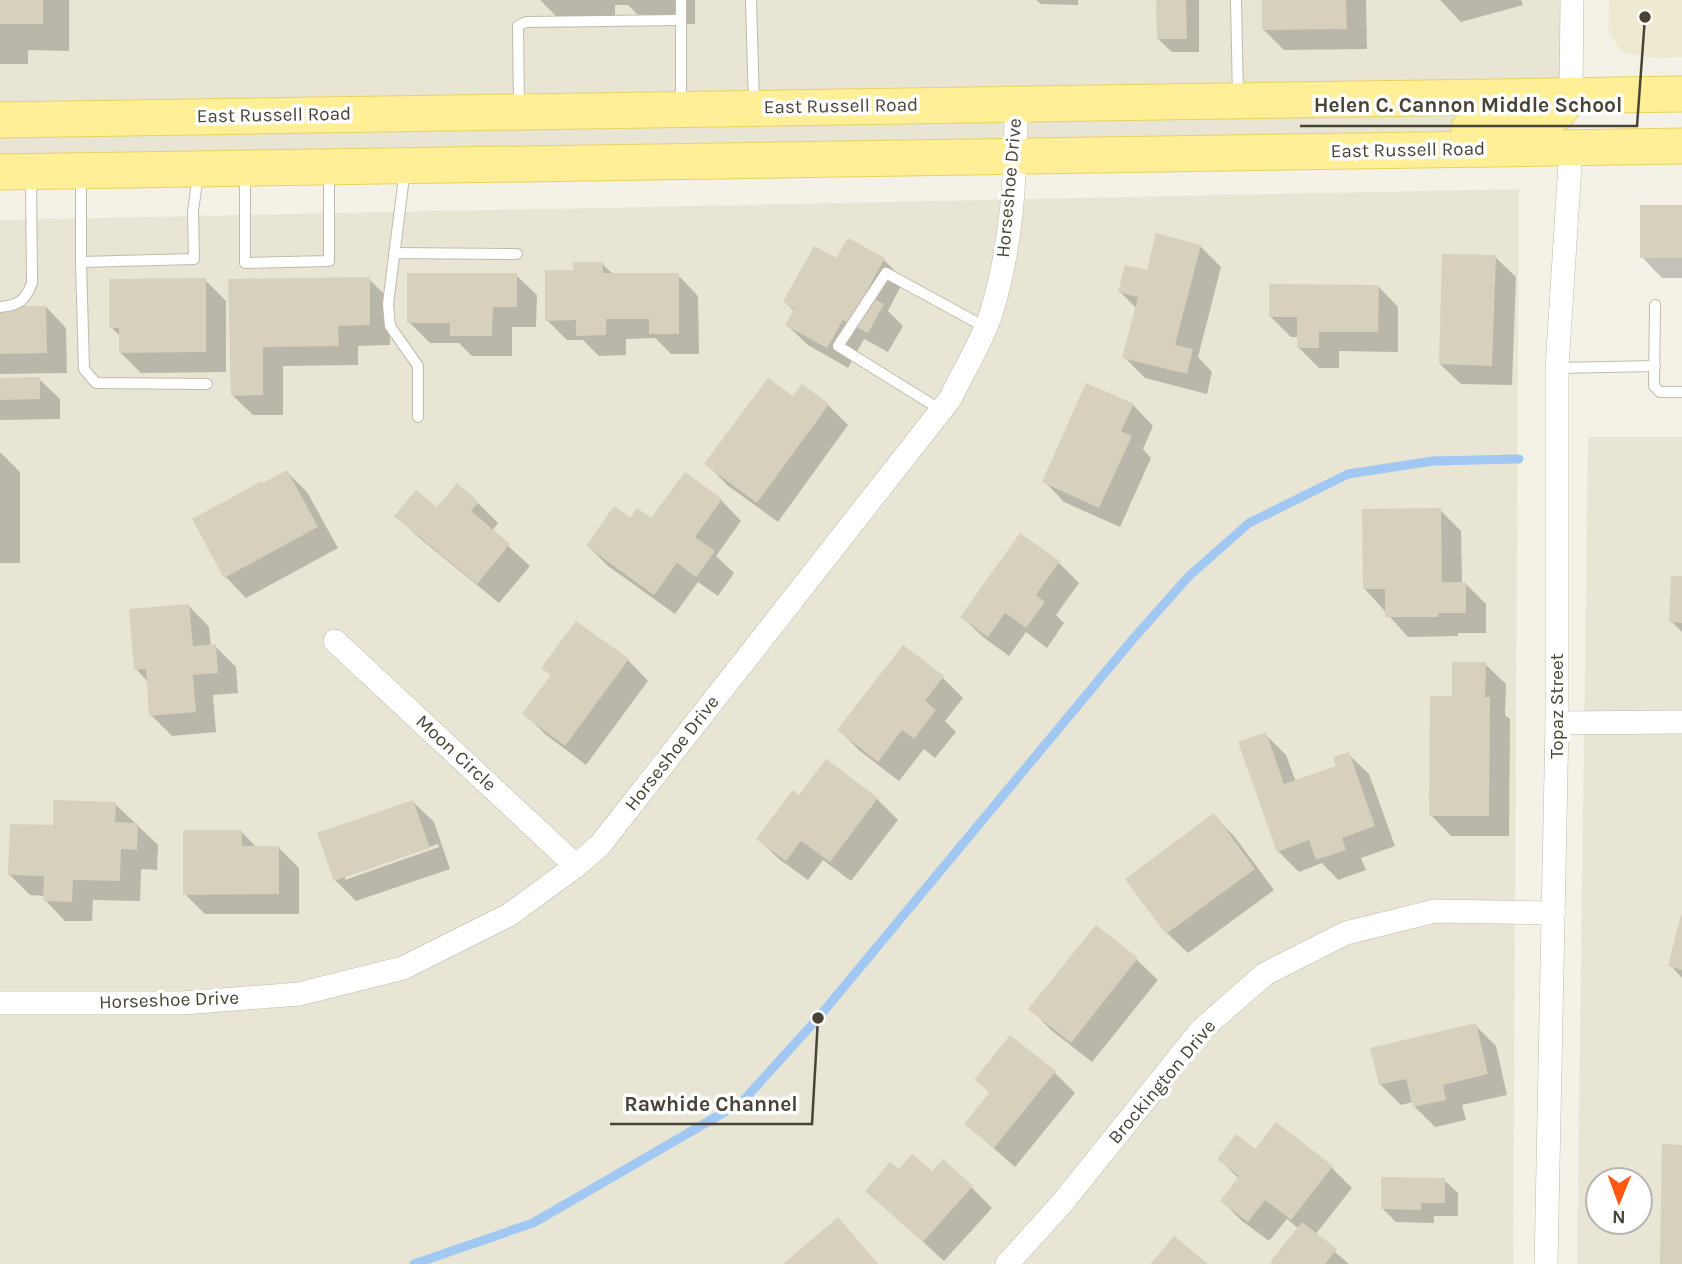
<svg xmlns="http://www.w3.org/2000/svg" width="1682" height="1264" font-family="Karla,sans-serif">
	<style>
		.residential { fill: #e8e5d5; fill-rule: evenodd }
		.education { fill: #eeead1 }
		.shadow { fill: #0003; fill-rule: evenodd }
		.lines { fill: none; stroke-linecap: round; stroke-linejoin: round }
		.stream { stroke: #a1c7f3; stroke-width: 9 }
		.building { fill: #d6d0bc }
		.lane-casing { stroke: #c0bba9; stroke-width: 12 }
		.street-casing { stroke: #c0bba9; stroke-width: 24 }
		.primary-casing { stroke: #e9d261; stroke-width: 37 }
		.lane { stroke: #fff; stroke-width: 10 }
		.street { stroke: #fff; stroke-width: 23 }
		.primary { stroke: #ffef96; stroke-width: 35 }
		.labels { text-anchor: middle; dominant-baseline: central; stroke-width: 7; stroke-linejoin: round; paint-order: stroke }
		.street-label { font-size: 19px; fill: #484336; stroke: #fff }
		.leader { fill: none; stroke: #484336; stroke-width: 2.5 }
		.callout-dot { fill: #484336; stroke: #fff; stroke-width: 2.5 }
		.callout-label { font-size: 21px; text-anchor: middle; font-weight: bold; fill: #484336; stroke: #fff; stroke-width: 7; stroke-linejoin: round; paint-order: stroke }
	</style>
	<rect width="100%" height="100%" fill="#f4f2e7"/>
	<g class="residential">
		<polygon points="0,0 1573,0 1571,148 0,172"/>
		<polygon points="1519,189 1513,1264 0,1264 0,220"/>
		<path d="M1588,437h94v827h-105zM1598,1180h42v42h-42z"/>
	</g>
	<polygon class="education" points="1609,0 1682,0 1682,57 1650,58 1622,52 1608,32"/>
	<g class="shadow">
		<polygon points="0,0 69,0 69,51 28,50 28,64 0,64"/>
		<polygon points="540,0 695,0 695,24 647,24 628,5 615,5 615,25 565,25"/>
		<polygon points="1036,0 1078,0 1078,5 1041,4"/>
		<polygon points="1158,0 1199,0 1199,52 1172,52 1158,39"/>
		<polygon points="1263,0 1366,0 1367,49 1284,50 1264,30"/>
		<polygon points="1440,0 1521,0 1523,5 1461,22"/>
		<polygon points="1682,207 1682,278 1662,278 1642,257"/>
		<polygon points="1200,246 1221,267 1198,357 1212,372 1207,394 1145,378 1124,357 1136,308 1120,292 1148,273"/>
		<polygon points="1495,257 1516,277 1512,385 1461,384 1440,364"/>
		<polygon points="884,260 904,280 888,311 903,326 888,352 864,339 848,368 808,345 787,325 795,312 785,302 837,261"/>
		<polygon points="602,264 614,275 678,275 698,296 699,354 671,354 655,338 626,339 626,355 599,356 583,340 567,340 547,320 575,271"/>
		<polygon points="516,275 537,295 536,327 512,327 512,356 472,356 459,343 430,343 409,322"/>
		<polygon points="369,279 389,299 390,345 358,346 358,365 283,366 283,415 253,415 232,395 230,281"/>
		<polygon points="205,280 226,301 226,372 141,373 120,352 120,336 111,327"/>
		<polygon points="1378,286 1398,307 1398,352 1339,351 1339,368 1319,368 1298,347 1298,337 1291,337 1271,317"/>
		<polygon points="46,307 66,328 67,373 0,374 0,379 39,379 60,399 60,419 0,420 0,308"/>
		<polygon points="828,405 848,425 778,522 727,485 707,464"/>
		<polygon points="1133,405 1153,426 1143,449 1151,458 1120,527 1064,502 1044,481"/>
		<polygon points="0,452 20,472 20,563 0,563"/>
		<polygon points="287,472 307,492 338,548 246,598 226,577 263,485"/>
		<polygon points="685,475 721,500 741,521 716,556 734,573 718,596 698,582 675,614 608,566 588,546 631,520 652,521"/>
		<polygon points="478,503 498,523 492,531 530,566 499,603 417,536 397,516"/>
		<polygon points="1440,510 1461,531 1462,583 1465,583 1486,604 1486,633 1458,633 1458,636 1408,637 1364,588"/>
		<polygon points="1059,563 1079,583 1056,615 1064,623 1047,648 1026,632 1009,656 983,637 962,617"/>
		<polygon points="1682,578 1682,632 1671,621"/>
		<polygon points="189,606 209,627 211,647 215,646 236,667 238,693 213,695 216,732 172,736 151,715 148,682 136,669"/>
		<polygon points="577,623 628,660 648,681 586,765 545,734 525,714 552,676"/>
		<polygon points="1485,664 1506,684 1505,715 1510,719 1509,836 1451,836 1431,815 1454,698"/>
		<polygon points="942,677 963,698 945,721 956,732 935,758 924,749 899,781 860,751 839,730"/>
		<polygon points="1265,734 1286,755 1296,782 1338,767 1348,754 1369,774 1395,846 1361,858 1366,870 1338,880 1322,863 1299,872 1278,851"/>
		<polygon points="827,761 877,799 898,820 851,881 823,860 808,880 779,859 758,839 799,798"/>
		<path d="M413,802l21,20 16,47 -94,32 -21,-21zM438,844l1,3 -94,33v-4z"/>
		<polygon points="115,804 158,845 157,870 141,869 140,901 93,900 92,921 65,921 45,900 45,896 30,895 10,875 54,826"/>
		<polygon points="1214,816 1234,836 1274,890 1188,953 1167,933"/>
		<polygon points="242,832 257,848 278,847 299,868 299,914 205,914 185,894"/>
		<polygon points="1682,918 1682,978 1670,965"/>
		<polygon points="1096,927 1137,960 1158,980 1092,1062 1051,1030 1031,1009"/>
		<polygon points="1475,1025 1496,1046 1507,1095 1462,1105 1466,1120 1435,1127 1414,1106 1413,1102 1401,1105 1380,1084"/>
		<polygon points="1010,1037 1055,1073 1075,1093 1015,1167 966,1124 991,1094 976,1079"/>
		<polygon points="1256,1151 1331,1167 1352,1188 1315,1235 1349,1264 1275,1264 1299,1229 1287,1219 1269,1241 1242,1221 1222,1201 1239,1179 1219,1159"/>
		<polygon points="899,1172 932,1173 971,1187 992,1208 944,1261 867,1191"/>
		<polygon points="1444,1180 1458,1193 1458,1216 1434,1216 1434,1223 1396,1222 1382,1208"/>
	</g>
	<g class="lines">
		<polyline class="stream" points="414,1264 533,1223 742,1102 818,1018 1133,639 1189,576 1249,523 1348,474 1433,461 1519,459"/>
	</g>
	<g class="building">
		<rect x="0" y="0" width="43" height="24"/>
		<polygon points="1156,0 1186,0 1187,39 1157,39"/>
		<polygon points="1262,0 1346,0 1347,29 1262,30"/>
		<rect x="1640" y="205" width="42" height="53"/>
		<polygon points="1156,233 1201,245 1175,345 1193,349 1187,374 1122,358 1138,297 1118,292 1125,265 1147,270"/>
		<polygon points="848,238 885,258 865,294 884,304 868,333 843,320 827,348 785,325 794,309 783,302 814,246 836,258"/>
		<polygon points="1442,254 1496,255 1492,366 1439,364"/>
		<polygon points="573,262 603,262 603,273 679,273 679,334 649,334 649,319 606,319 606,335 576,336 576,320 545,321 545,270 573,270"/>
		<polygon points="407,273 517,273 517,307 493,307 492,336 450,336 450,323 407,323"/>
		<polygon points="370,277 370,325 338,326 339,346 263,347 263,395 231,396 228,279"/>
		<polygon points="206,278 206,352 119,353 119,328 109,328 109,279"/>
		<polygon points="1269,284 1379,285 1378,332 1319,332 1319,348 1297,348 1297,317 1269,317"/>
		<polygon points="0,306 46,306 47,353 0,354"/>
		<polygon points="40,377 40,399 0,400 0,378"/>
		<polygon points="768,378 793,396 802,384 829,404 757,503 704,464"/>
		<polygon points="1086,383 1134,404 1121,431 1132,436 1099,508 1042,482"/>
		<polygon points="287,470 318,527 224,578 192,519 262,481 263,483"/>
		<polygon points="685,472 722,499 695,537 715,551 696,577 677,563 654,595 586,546 614,506 630,518 637,508 651,518"/>
		<polygon points="457,483 479,502 471,511 510,544 477,584 394,516 416,490 437,507"/>
		<polygon points="1441,508 1442,582 1466,582 1466,613 1438,613 1438,617 1385,617 1385,589 1363,589 1362,509"/>
		<polygon points="1020,533 1060,561 1036,595 1045,602 1026,628 1005,613 988,637 960,617"/>
		<polygon points="1671,576 1682,576 1682,623 1669,622"/>
		<polygon points="189,604 193,646 216,644 218,673 193,675 196,712 149,716 146,669 134,670 129,609"/>
		<polygon points="576,621 629,659 565,746 522,714 551,675 541,668"/>
		<polygon points="903,645 944,676 925,701 936,710 914,739 902,730 878,762 837,730"/>
		<polygon points="1452,662 1486,662 1485,697 1490,697 1489,816 1429,816 1430,696 1452,696"/>
		<polygon points="1266,732 1284,784 1336,766 1333,757 1349,752 1375,826 1342,838 1346,850 1316,860 1309,840 1277,852 1238,742"/>
		<polygon points="826,759 878,798 830,862 801,841 786,861 756,839 793,790 799,795"/>
		<polygon points="53,800 116,802 115,822 138,823 137,850 121,849 120,881 73,880 72,902 43,901 44,876 8,875 10,824 53,825"/>
		<polygon points="413,800 430,848 334,881 317,833"/>
		<polygon points="1214,813 1255,869 1166,934 1125,879"/>
		<polygon points="183,830 242,830 242,846 279,846 279,894 183,895"/>
		<polygon points="1681,915 1682,915 1682,970 1668,966"/>
		<polygon points="1096,925 1138,958 1071,1043 1028,1009"/>
		<polygon points="1476,1023 1488,1074 1443,1085 1446,1100 1413,1107 1406,1079 1379,1085 1370,1048"/>
		<polygon points="1010,1035 1056,1071 994,1148 964,1124 990,1092 974,1080"/>
		<polygon points="1276,1122 1333,1166 1291,1220 1265,1200 1248,1222 1220,1201 1239,1176 1217,1159 1236,1134 1255,1149"/>
		<polygon points="1662,1144 1682,1145 1682,1264 1660,1264"/>
		<polygon points="912,1154 932,1171 943,1159 973,1186 923,1242 865,1191 890,1162 899,1169"/>
		<polygon points="1381,1177 1445,1178 1445,1203 1421,1203 1421,1210 1381,1209"/>
		<polygon points="838,1217 878,1264 783,1264"/>
		<polygon points="1302,1222 1337,1249 1325,1264 1273,1264 1270,1262"/>
		<polygon points="1174,1236 1208,1264 1151,1264"/>
	</g>
	<g class="lines">
		<g class="lane-casing">
			<g id="lane">
				<polyline points="751,0 754,105"/>
				<polyline points="1236,0 1238,98"/>
				<polyline points="681,106 681,0"/>
				<polyline points="519,108 518,26 526,22 681,20"/>
				<polyline points="405,169 388,304 390,326 418,366 418,417"/>
				<polyline points="245,171 245,263 329,261 329,173"/>
				<polyline points="81,174 81,262 194,259 193,211 198,175"/>
				<polyline points="394,253 517,254"/>
				<polyline points="81,262 84,369 96,383 207,384"/>
				<polyline points="1655,305 1654,386 1660,392 1682,392"/>
				<path d="M0,307c19,-2 25,-6 32,-24l-1,-107"/>
				<polyline points="1557,368 1655,366"/>
				<polyline points="941,410 838,346 886,273 985,327"/>
			</g>
		</g>
		<g class="street-casing">
			<g id="street">
				<polyline points="1571,95 1572,0"/>
				<polyline points="335,641 576,866"/>
				<polyline points="1557,723 1682,722"/>
				<path d="M0,1003h183l116,-9 104,-26 106,-53 67,-49 24,-21 350,-446c13,-27 30,-54 40,-82 22,-69 26,-142 26,-213"/>
				<polyline points="1007,1264 1063,1202 1201,1030 1265,974 1346,933 1435,911 1553,913"/>
				<polyline points="1546,1264 1557,723 1557,368 1571,148"/>
			</g>
		</g>
		<g class="primary-casing">
			<g id="primary">
				<polyline points="0,120 1682,94"/>
				<path d="M1469,129c21,-2 71,-4 88,-16 5,-4 9,-13 14,-18"/>
				<polyline points="0,172 1682,146"/>
			</g>
		</g>
		<use href="#lane" class="lane"/>
		<use href="#street" class="street"/>
		<use href="#primary" class="primary"/>
	</g>
	<g class="labels">
		<g class="street-label">
			<text transform="translate(841 106) rotate(-1)">East Russell Road</text>
			<text transform="translate(274 115) rotate(-1)">East Russell Road</text>
			<text transform="translate(1408 150) rotate(-1)">East Russell Road</text>
			<text transform="translate(1009 188) rotate(-85)">Horseshoe Drive</text>
			<text transform="translate(1557 706) rotate(-90)">Topaz Street</text>
			<text transform="translate(456 753) rotate(43)">Moon Circle</text>
			<text transform="translate(672 753) rotate(-52)">Horseshoe Drive</text>
			<text transform="translate(169 1000) rotate(-2)">Horseshoe Drive</text>
			<text transform="translate(1162 1082) rotate(-50)">Brockington Drive</text>
		</g>
	</g>
	<path class="leader" d="M1645 17L1637 126H1300M818 1018L812 1124H610"/>
	<g class="callout-dot">
		<circle cx="1645" cy="17" r="7"/>
		<circle cx="818" cy="1018" r="7"/>
	</g>
	<g class="callout-label">
		<text x="1468" y="112">Helen C. Cannon Middle School</text>
		<text x="711" y="1111">Rawhide Channel</text>
	</g>
	<g transform="translate(1619 1201) rotate(181)"><circle r="33" fill="#ffffff" stroke="#b6b4af" stroke-width="2"/>
	<path d="M0-5L12 26L0 18L-12 26Z" fill="#ff5714"/>
	<text y="-10" font-size="19" font-weight="bold" text-anchor="middle" fill="#484336">N</text>
	</g>
</svg>
